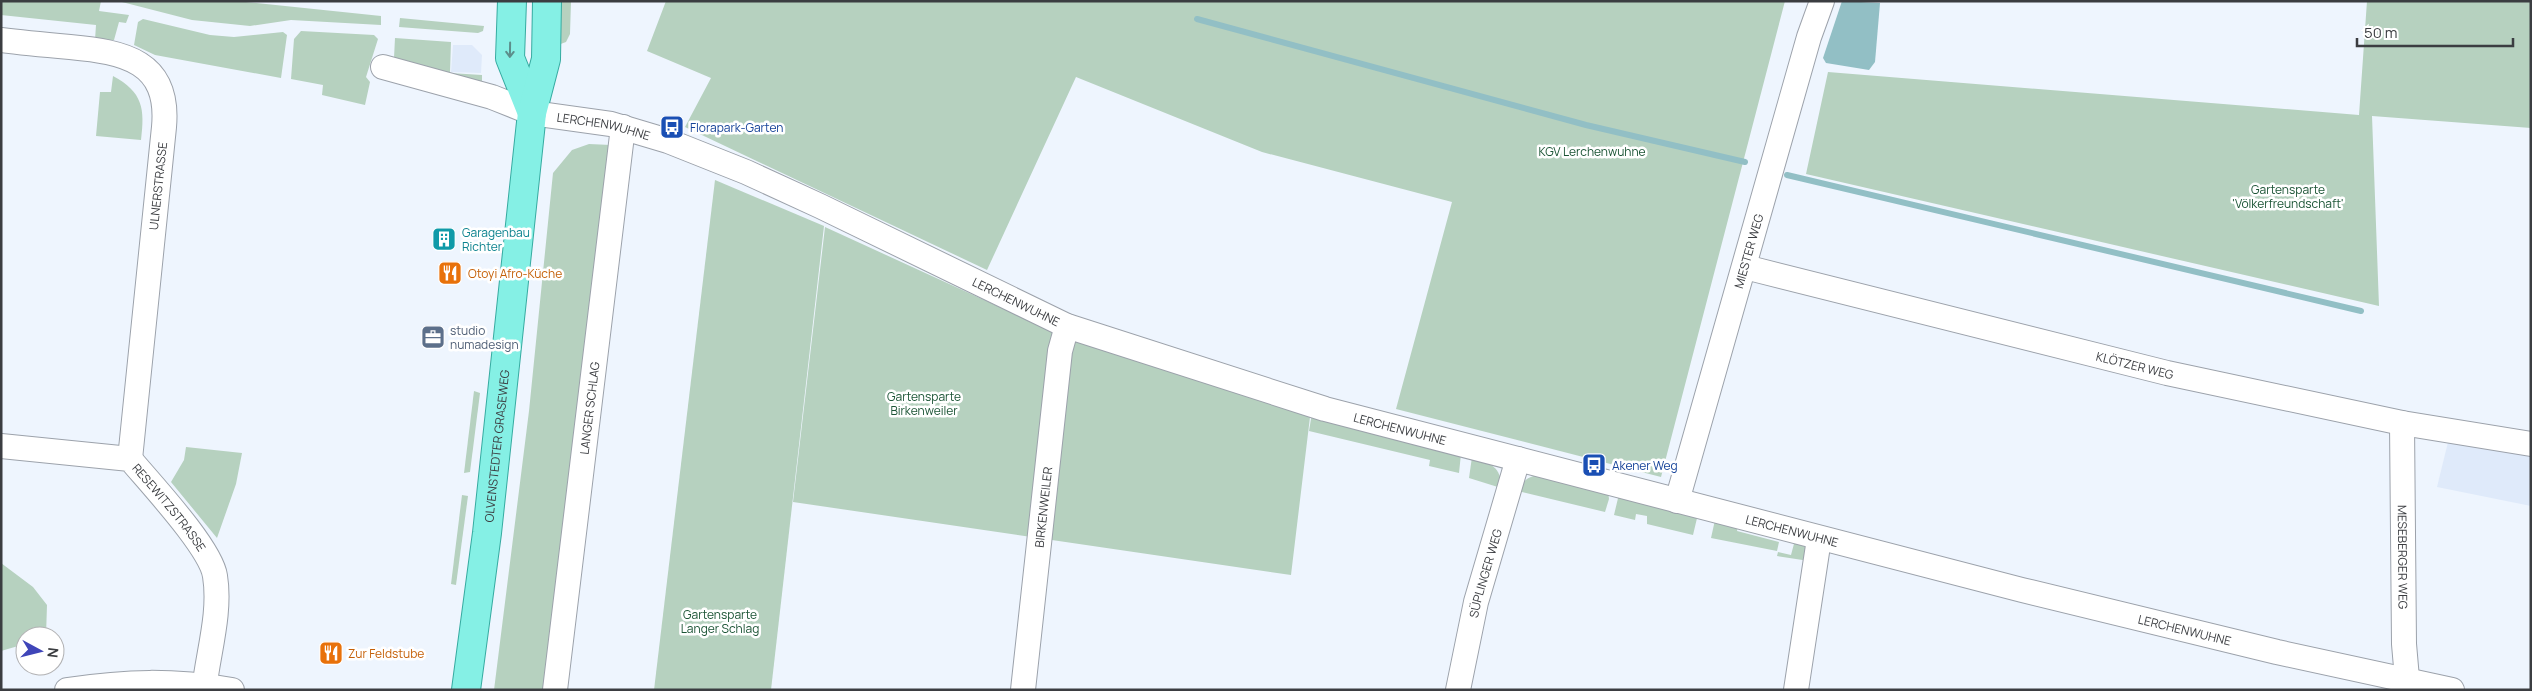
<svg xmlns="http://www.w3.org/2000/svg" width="2532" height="691" font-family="Manrope,sans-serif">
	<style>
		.built { fill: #dfeafa }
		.green { fill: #b6d1bf }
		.water { fill: #92bfc5 }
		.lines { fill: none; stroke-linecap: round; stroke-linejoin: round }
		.stream { stroke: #92bfc5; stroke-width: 6 }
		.minor-casing { stroke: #9ca2ab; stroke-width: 26 }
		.major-casing { stroke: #36aba1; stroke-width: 30 }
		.minor { stroke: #fff; stroke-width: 24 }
		.major { stroke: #85f0e5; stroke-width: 28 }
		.oneway { stroke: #5c8e8b }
		.labels { text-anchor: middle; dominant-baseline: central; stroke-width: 5; stroke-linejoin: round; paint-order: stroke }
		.street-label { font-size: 12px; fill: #3b3d41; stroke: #fff }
		.transit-label { font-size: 12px; fill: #164399; stroke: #fff; text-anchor: start }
		.park-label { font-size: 12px; fill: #1b5435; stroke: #fff }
		.culture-label { font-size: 12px; fill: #0d838f; stroke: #fff; text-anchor: start }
		.food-label { font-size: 12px; fill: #c56008; stroke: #fff; text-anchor: start }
		.service-label { font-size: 12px; fill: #4e5e75; stroke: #fff; text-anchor: start }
	</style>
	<rect width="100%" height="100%" fill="#eef5fe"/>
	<g class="built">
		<polygon points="453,45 472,45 482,55 481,73 451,72"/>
		<polygon points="2449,438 2531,453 2531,506 2437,487"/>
	</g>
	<g class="green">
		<polygon points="1,1 101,1 99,11 129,15 126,23 119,22 114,40 95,40 96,25 1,15"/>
		<polygon points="118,1 236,1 381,16 381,25 291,20 250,26 192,20"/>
		<polygon points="558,1 571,1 570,34 566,42 558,45"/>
		<polygon points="666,1 1785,1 1661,477 1396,409 1452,202 1262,152 1076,77 987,270 685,127 711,78 647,51"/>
		<polygon points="2367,1 2531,1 2531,128 2372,116 2379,306 1806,174 1828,72 2359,115"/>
		<polygon points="400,18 484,26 483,31 478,33 399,27"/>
		<polygon points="143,19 210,35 234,37 283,32 287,35 281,78 155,55 134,45 138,22"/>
		<polygon points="301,31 374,35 378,39 366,77 370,82 365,105 322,95 323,85 291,79 294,39"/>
		<polygon points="395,38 451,42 450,73 482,75 482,84 394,58"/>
		<path d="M113,76c30,16 32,33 28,64l-45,-4 4,-44h11z"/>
		<polygon points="589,144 611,145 549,690 494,690 529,411 553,173 572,150"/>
		<polygon points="715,180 824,226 771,690 654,690"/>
		<polygon points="825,227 1041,326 1310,417 1291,575 793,502"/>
		<polygon points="474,391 480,393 470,472 464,473"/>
		<polygon points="1312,413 1461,454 1459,473 1429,466 1430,460 1309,431"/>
		<polygon points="186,447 242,453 236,484 217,538 171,482 184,460"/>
		<path d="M1472,457c18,6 30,10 29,31l-32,-10z"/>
		<path d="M1538,475l70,16 1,8 -4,13 -87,-21c5,-10 9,-14 20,-16z"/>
		<polygon points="1619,494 1698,514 1693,535 1647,524 1647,516 1636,514 1635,520 1614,515"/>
		<polygon points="462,495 468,496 456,585 451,584"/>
		<polygon points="1715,520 1738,525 1737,531 1779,542 1777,551 1711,538"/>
		<polygon points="1795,540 1805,546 1809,561 1777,556 1778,552 1791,555"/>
		<polygon points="1,563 33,587 47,605 46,636 25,636 25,644 1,651"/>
	</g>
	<polygon class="water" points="1842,1 1880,3 1875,62 1869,70 1826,63 1823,58"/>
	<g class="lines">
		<g class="stream">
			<polyline points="1197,19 1586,125 1745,162"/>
			<polyline points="1787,175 2361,311"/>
		</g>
		<g class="minor-casing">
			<g id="minor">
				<path d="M1,40c23,3 46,5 69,7 54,5 100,14 94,80l-34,332"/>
				<path id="s1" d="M383,67l109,30 40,16 79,11 57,17 78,31 74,34 247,120 258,83 697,181 255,62 175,38"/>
				<path id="s2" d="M1745,267l422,106 235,50 129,21"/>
				<path id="s3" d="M2402,423l2,221 4,46"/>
				<path id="s4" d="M1,446l129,13c20,24 81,89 85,117 6,37 -7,77 -11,114"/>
				<path id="s5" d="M1677,501l132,-464 13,-36"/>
				<path d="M67,690c61,-9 105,-10 165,0"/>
				<path id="s6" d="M555,690l68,-563"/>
				<path id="s7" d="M1023,690l37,-339 7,-25"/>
				<path id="s8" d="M1458,690l18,-88 42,-143"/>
				<polyline points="1796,690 1819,539"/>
			</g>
		</g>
		<g class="major-casing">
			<g id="major">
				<polyline points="512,1 510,58 532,113"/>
				<path id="s9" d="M466,690l21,-157 45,-420 14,-54 1,-58"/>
			</g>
		</g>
		<use href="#minor" class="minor"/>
		<use href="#major" class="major"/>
	</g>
	<defs><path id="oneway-shaft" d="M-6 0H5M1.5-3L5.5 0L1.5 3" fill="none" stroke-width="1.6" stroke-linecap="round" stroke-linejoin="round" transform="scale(1.25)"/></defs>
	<use class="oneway" href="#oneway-shaft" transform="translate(510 50) rotate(91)"/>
	<defs>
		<g id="bus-square" transform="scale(1.25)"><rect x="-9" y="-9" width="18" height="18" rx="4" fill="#1a4fb4" stroke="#fff"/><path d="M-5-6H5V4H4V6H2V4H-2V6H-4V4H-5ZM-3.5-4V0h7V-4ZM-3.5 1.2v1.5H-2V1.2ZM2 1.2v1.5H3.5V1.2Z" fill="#fff"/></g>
		<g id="building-square" transform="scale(1.25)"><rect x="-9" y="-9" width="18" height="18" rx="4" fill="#0f9aa8" stroke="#fff"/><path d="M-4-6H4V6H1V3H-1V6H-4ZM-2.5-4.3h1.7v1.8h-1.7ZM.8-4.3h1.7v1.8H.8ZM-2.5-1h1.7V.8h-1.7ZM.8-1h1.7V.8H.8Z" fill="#fff"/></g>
		<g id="restaurant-square" transform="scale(1.25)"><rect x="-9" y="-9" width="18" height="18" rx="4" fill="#e8710a" stroke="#fff"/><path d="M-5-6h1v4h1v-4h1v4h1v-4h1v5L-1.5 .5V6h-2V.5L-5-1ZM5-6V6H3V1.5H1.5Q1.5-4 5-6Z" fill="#fff"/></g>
		<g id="office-square" transform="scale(1.25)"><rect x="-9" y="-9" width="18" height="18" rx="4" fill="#5c6f8a" stroke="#fff"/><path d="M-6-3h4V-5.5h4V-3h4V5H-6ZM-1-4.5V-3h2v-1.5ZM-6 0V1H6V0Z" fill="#fff"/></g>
	</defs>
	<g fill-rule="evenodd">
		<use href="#bus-square" x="672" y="127"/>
		<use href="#building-square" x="444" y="239"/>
		<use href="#restaurant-square" x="450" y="273"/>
		<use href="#office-square" x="433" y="337"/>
		<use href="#bus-square" x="1594" y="465"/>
		<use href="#restaurant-square" x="331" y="653"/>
	</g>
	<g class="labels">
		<g class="street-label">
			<text stroke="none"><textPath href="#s1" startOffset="229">LERCHENWUHNE</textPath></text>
			<text transform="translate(158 186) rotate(-84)">ULNERSTRASSE</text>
			<text stroke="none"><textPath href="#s5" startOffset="260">MIESTER WEG</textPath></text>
			<text stroke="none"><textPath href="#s1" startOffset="679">LERCHENWUHNE</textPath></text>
			<text stroke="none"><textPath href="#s2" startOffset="402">KLÖTZER WEG</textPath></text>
			<text stroke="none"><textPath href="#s6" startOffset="284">LANGER SCHLAG</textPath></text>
			<text stroke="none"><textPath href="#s1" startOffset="1084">LERCHENWUHNE</textPath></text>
			<text stroke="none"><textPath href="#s9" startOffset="246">OLVENSTEDTER GRASEWEG</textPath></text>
			<text stroke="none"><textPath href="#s4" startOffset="192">RESEWITZSTRASSE</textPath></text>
			<text stroke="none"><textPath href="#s7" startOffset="184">BIRKENWEILER</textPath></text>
			<text stroke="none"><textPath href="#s1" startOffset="1489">LERCHENWUHNE</textPath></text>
			<text stroke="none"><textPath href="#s3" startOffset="134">MESEBERGER WEG</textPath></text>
			<text stroke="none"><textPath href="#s8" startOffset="120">SÜPLINGER WEG</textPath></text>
			<text stroke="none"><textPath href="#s1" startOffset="1894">LERCHENWUHNE</textPath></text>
		</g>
		<g class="transit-label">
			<text x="690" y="127">Florapark-Garten</text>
			<text x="1612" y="465">Akener Weg</text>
		</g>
		<g class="park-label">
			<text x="1592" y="151">KGV Lerchenwuhne</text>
			<text x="2288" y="189">Gartensparte<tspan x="2288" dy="14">'Völkerfreundschaft'</tspan></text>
			<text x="924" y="396">Gartensparte<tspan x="924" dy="14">Birkenweiler</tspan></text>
			<text x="720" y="614">Gartensparte<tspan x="720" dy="14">Langer Schlag</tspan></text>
		</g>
		<g class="culture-label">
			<text x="462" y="232">Garagenbau<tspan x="462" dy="14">Richter</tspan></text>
		</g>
		<g class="food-label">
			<text x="468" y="273">Otoyi Afro-Küche</text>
			<text x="348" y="653">Zur Feldstube</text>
		</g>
		<g class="service-label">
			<text x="450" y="330">studio<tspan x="450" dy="14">numadesign</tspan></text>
		</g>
	</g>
	<rect width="2532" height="691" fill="none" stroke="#3b3d41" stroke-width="5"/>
	<g transform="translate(40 651) rotate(97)"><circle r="24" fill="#ffffff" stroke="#b1b1b3"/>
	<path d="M0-4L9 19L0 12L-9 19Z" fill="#3f45b9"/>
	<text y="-8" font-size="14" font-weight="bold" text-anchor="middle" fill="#3b3d41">N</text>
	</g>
	<path d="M2357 38v8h156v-8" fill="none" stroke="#3b3d41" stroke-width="2.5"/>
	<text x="2364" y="38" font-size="15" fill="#3b3d41" stroke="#ffffff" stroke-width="4" paint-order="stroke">50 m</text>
</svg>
